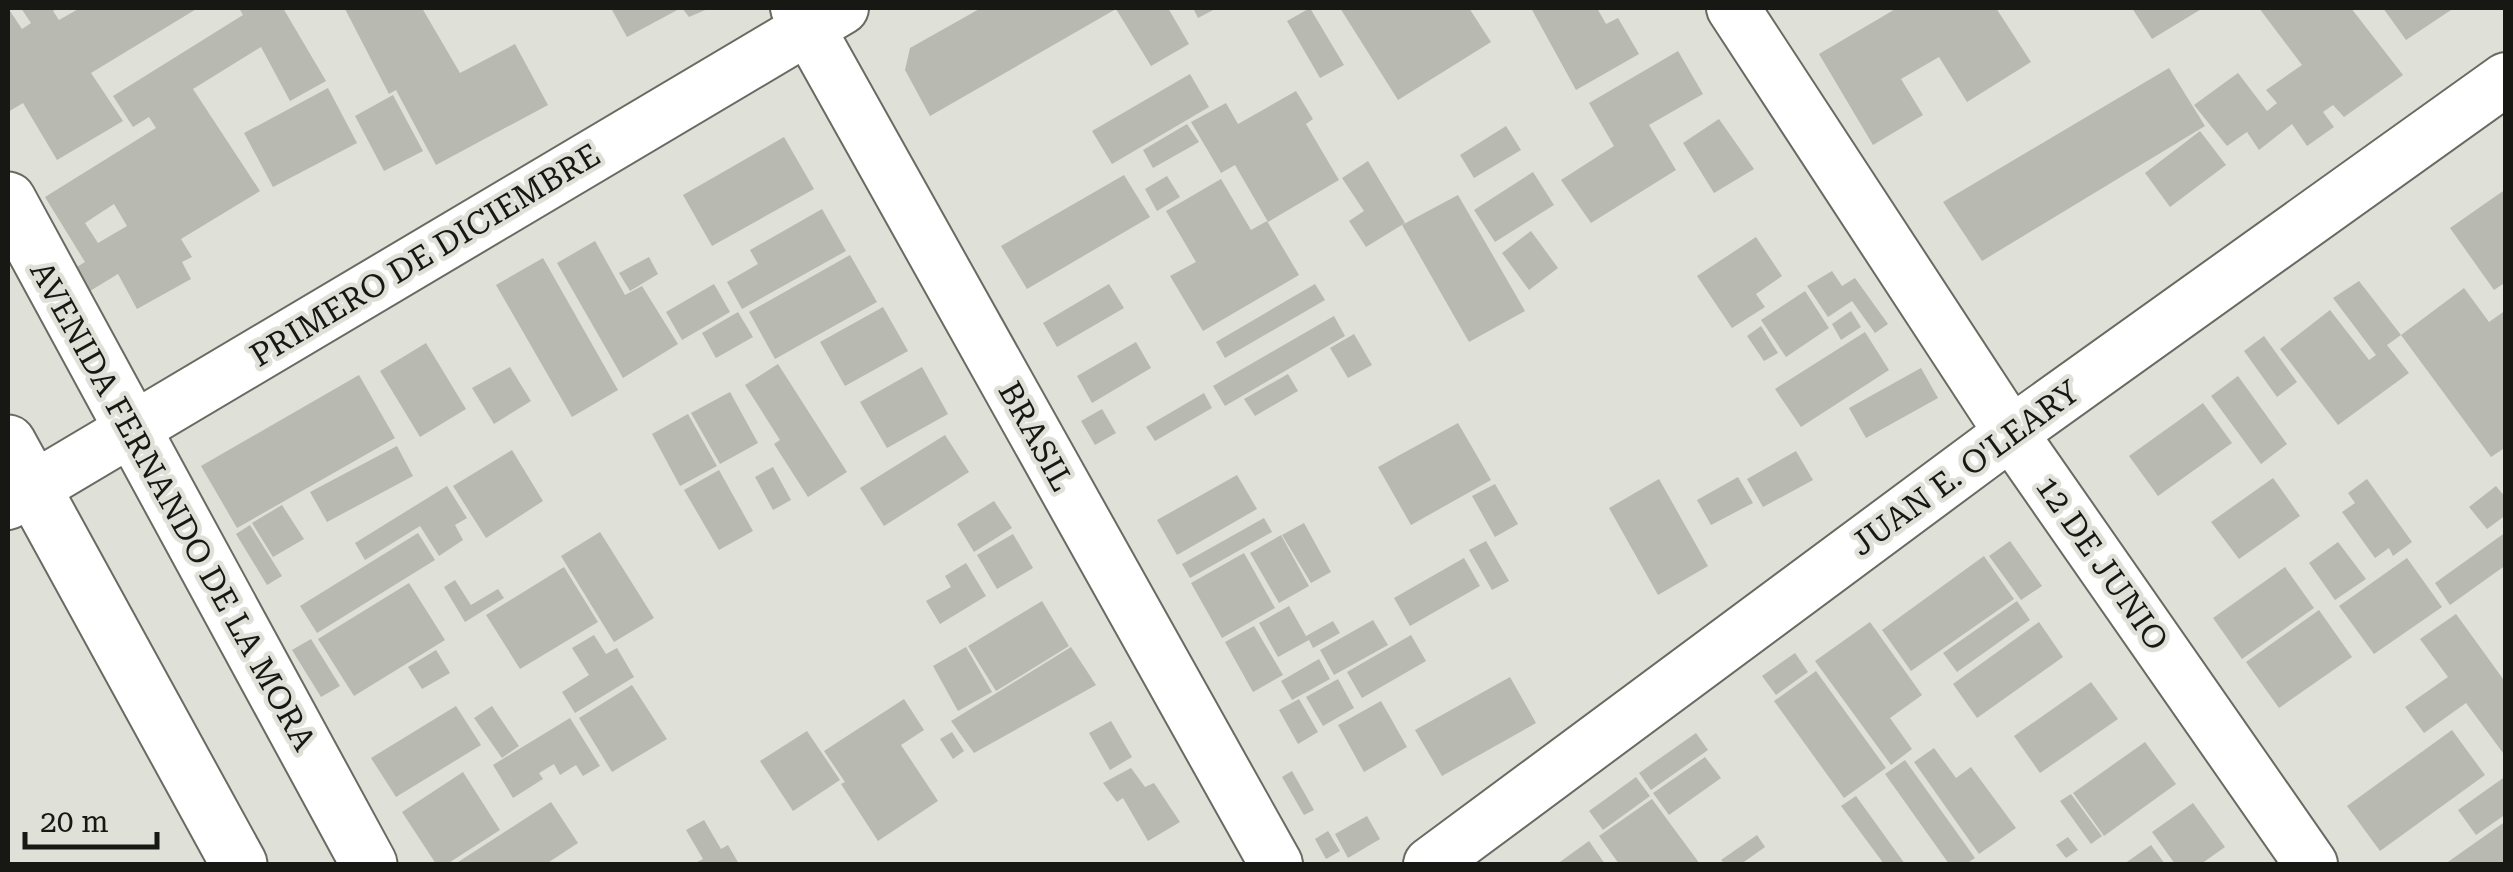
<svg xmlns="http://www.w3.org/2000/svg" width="2513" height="872" font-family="'Roboto Serif',serif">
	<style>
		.building { fill: #b8b9b1; fill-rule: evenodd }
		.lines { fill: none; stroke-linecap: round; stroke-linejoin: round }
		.minor-casing { stroke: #696a62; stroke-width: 56 }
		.major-casing { stroke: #696a62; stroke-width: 59 }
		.minor { stroke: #fff; stroke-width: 52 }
		.major { stroke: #fff; stroke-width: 55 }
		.labels { text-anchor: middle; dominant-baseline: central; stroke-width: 9; stroke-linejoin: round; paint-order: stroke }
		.street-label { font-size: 32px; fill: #171714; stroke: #dfe0d7 }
	</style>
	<rect width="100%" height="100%" fill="#dfe0d7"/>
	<g class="building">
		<polygon points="8,8 22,29 31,23 21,8 58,8 53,11 59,20 80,8 198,8 91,73 123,121 57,160 23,103 8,112"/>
		<path d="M239,8h44l43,73 -36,20 -29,-54 -68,42 67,102 -79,48 11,18 -10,5 9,17 -54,30 -19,-35 -28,17 -15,-23 10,-6 -40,-65 111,-69 -7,-11 -16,10 -20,-31 130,-81zM114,204l13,22 -29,17 -13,-20z"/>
		<polygon points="348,8 422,8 460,73 515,44 548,105 436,165 396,90 389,94 345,9"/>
		<polygon points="611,8 681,8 627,37"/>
		<polygon points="682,8 710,8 689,17"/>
		<polygon points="981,8 1168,8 1189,44 1151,66 1116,9 930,116 905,70 910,48"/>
		<polygon points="1193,8 1217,8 1198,18"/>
		<polygon points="1310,8 1344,65 1320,78 1287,21"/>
		<polygon points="1340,8 1469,8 1491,42 1398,100"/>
		<polygon points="1531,8 1597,8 1606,24 1618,18 1639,54 1576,90"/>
		<polygon points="1897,8 1996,8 2031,62 1967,102 1939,57 1901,79 1923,115 1873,145 1819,54"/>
		<polygon points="2132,8 2203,8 2152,39"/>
		<polygon points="2259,8 2351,8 2403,75 2344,117 2333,105 2323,112 2334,127 2307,146 2292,124 2259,150 2247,132 2227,146 2194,105 2238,73 2267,111 2277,103 2266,90 2302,65"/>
		<polygon points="2383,8 2454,8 2406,40"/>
		<polygon points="1678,51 1703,94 1649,125 1676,170 1591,223 1561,180 1614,146 1589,103"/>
		<polygon points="2169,68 2205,126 1982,261 1943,202"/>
		<polygon points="1190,74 1209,107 1112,164 1092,131"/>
		<polygon points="328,88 357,143 273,187 244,133"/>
		<polygon points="1296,91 1313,119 1306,124 1339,180 1268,222 1235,165 1221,173 1191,122 1226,103 1238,124"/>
		<polygon points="393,95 423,151 384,171 355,116"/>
		<polygon points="1719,119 1754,169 1714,193 1683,143"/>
		<polygon points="1187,124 1199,142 1153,168 1143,150"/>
		<polygon points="1506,126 1521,150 1474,178 1460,155"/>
		<polygon points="2200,131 2226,165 2170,207 2145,173"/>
		<polygon points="784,137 814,189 712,246 683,195"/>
		<polygon points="1368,161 1405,223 1366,247 1349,221 1364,211 1342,178"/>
		<polygon points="1533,172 1554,205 1495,242 1474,210"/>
		<polygon points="1124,175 1150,217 1027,289 1001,246"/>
		<polygon points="1167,176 1180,197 1157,211 1145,189"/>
		<polygon points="1221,179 1251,230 1267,221 1299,275 1203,331 1170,276 1196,262 1166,211"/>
		<polygon points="2506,189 2506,282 2494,290 2450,228"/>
		<polygon points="1458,195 1525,311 1469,342 1402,225"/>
		<polygon points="822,209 846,251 742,309 727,282 758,264 750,250"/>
		<polygon points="1531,231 1558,268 1529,290 1502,253"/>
		<polygon points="1756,237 1782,276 1756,294 1765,307 1732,328 1697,276"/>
		<polygon points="595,241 625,295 642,286 678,344 623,378 557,263"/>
		<polygon points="850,255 877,302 775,359 749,312"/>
		<polygon points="649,257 658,274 630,291 619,273"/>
		<polygon points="543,258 618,390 572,417 496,285"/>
		<polygon points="1832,271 1842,286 1855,278 1888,324 1875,333 1852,301 1828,317 1807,286"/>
		<polygon points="2359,281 2401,335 2387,345 2409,373 2338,425 2280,349 2330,310 2369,360 2376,355 2333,298"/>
		<polygon points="714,284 730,312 682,340 666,312"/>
		<polygon points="1109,284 1124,308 1057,347 1043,323"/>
		<polygon points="1315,284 1325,300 1225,358 1216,342"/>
		<polygon points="2464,288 2489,322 2506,310 2506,447 2491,457 2401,335"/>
		<polygon points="1805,291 1829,328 1786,357 1761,320"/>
		<polygon points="883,307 908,351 845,386 820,342"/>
		<polygon points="1851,311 1861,327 1841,340 1832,324"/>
		<polygon points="738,312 753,337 716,358 702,333"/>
		<polygon points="1334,316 1345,336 1225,406 1213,386"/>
		<polygon points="1761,326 1778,353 1764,361 1747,336"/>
		<polygon points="1865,332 1889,370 1801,427 1775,389"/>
		<polygon points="1354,334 1372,365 1348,378 1330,348"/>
		<polygon points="2264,336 2297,382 2277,397 2244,351"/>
		<polygon points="1136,342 1151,368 1092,403 1077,376"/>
		<polygon points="426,343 466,409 420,437 380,371"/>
		<polygon points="778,364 847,472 808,497 774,444 780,440 745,385"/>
		<polygon points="510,367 531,401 494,424 472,388"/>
		<polygon points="922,367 948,414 887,448 860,402"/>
		<polygon points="1921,368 1938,398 1866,438 1849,408"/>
		<polygon points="1288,374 1298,391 1255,416 1244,399"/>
		<polygon points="359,375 395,438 237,528 201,466"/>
		<polygon points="2238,376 2287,444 2261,464 2211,396"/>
		<polygon points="730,392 758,443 720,464 691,413"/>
		<polygon points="1204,393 1212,408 1155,441 1146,427"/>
		<polygon points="2203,403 2232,443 2158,496 2129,456"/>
		<polygon points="1102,409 1116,433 1095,445 1081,421"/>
		<polygon points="688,414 717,466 680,486 652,434"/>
		<polygon points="1458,423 1491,480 1411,525 1378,467"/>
		<polygon points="945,435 969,472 884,526 860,488"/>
		<polygon points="397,446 413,476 327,522 310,492"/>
		<polygon points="512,450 543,501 486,538 453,486"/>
		<polygon points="1796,451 1813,480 1763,507 1747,479"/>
		<polygon points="773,467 791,500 773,510 755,477"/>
		<polygon points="719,470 753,531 719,550 684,490"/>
		<polygon points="1237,475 1257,509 1177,555 1157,520"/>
		<polygon points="1738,477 1753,503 1711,525 1697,500"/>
		<polygon points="2273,478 2300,516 2239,559 2211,522"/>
		<polygon points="1659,479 1708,566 1658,595 1609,508"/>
		<polygon points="2367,479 2412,542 2393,556 2389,548 2375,558 2342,512 2355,503 2348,493"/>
		<polygon points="1495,484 1518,524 1495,537 1472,496"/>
		<polygon points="447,486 467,518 455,525 463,540 439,556 420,526 365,560 355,543"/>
		<polygon points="2496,486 2506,498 2506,515 2487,529 2469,507"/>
		<polygon points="994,501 1012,528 974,552 957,524"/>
		<polygon points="282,505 304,539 273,557 252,523"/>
		<polygon points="1264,518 1272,532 1190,578 1182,564"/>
		<polygon points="1304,523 1331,572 1311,583 1282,535"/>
		<polygon points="250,525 282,576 267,585 236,534"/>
		<polygon points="600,532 654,618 614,642 561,556"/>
		<polygon points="2506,532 2506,565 2450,605 2435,583"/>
		<polygon points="418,533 435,560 317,633 300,606"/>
		<polygon points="1013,534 1033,568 997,589 977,555"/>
		<polygon points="1281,535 1309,586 1279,603 1250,553"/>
		<polygon points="1486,541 1509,581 1492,590 1469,550"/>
		<polygon points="2010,541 2042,586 2021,600 1989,556"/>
		<polygon points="2338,542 2366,579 2335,600 2309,563"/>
		<polygon points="1244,553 1275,608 1222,638 1191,583"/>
		<polygon points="1984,556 2014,599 1911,671 1882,630"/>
		<polygon points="1464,558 1480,586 1410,626 1394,598"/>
		<polygon points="2407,558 2442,607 2374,654 2339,606"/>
		<polygon points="966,563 986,596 940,624 926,601 951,587 945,576"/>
		<polygon points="564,567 598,622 520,669 486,615"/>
		<polygon points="2285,567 2314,608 2242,659 2213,618"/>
		<polygon points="455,580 471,605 498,589 504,598 465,622 444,587"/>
		<polygon points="409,583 445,640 354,696 318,639"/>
		<polygon points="1042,601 1069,646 996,691 968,646"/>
		<polygon points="2017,601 2030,620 1957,672 1943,653"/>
		<polygon points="1289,606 1306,636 1333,621 1340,633 1313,648 1309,640 1278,657 1259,623"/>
		<polygon points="2319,610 2352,657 2279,708 2246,662"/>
		<polygon points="2456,614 2506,683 2506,757 2466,703 2424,733 2405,707 2448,677 2420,639"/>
		<polygon points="1373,620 1388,645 1334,675 1320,650"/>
		<polygon points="1870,622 1922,695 1890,718 1912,749 1891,765 1815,661"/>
		<polygon points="2039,622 2063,657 1977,718 1953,684"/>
		<polygon points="1254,626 1283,675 1253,692 1225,642"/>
		<polygon points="594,635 606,654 617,648 634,677 575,713 562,692 589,675 572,648"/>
		<polygon points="1411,635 1426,661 1362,698 1347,672"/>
		<polygon points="311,639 340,686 321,697 292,650"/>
		<polygon points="966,647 992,692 958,711 933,666"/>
		<polygon points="1071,647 1096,685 974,753 951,721"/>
		<polygon points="436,650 450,673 422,689 408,667"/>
		<polygon points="1795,653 1808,672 1776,695 1762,676"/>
		<polygon points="1319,659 1330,679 1292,700 1281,681"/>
		<polygon points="1816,671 1886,768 1844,798 1774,701"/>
		<polygon points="1510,677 1536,723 1442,776 1415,730"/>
		<polygon points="1338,679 1354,708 1323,726 1306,697"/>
		<polygon points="2091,682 2118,719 2040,773 2014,736"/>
		<polygon points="632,685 667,739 612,772 579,718"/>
		<polygon points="904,699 924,730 901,745 938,801 878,841 841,784 845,782 824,751"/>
		<polygon points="1299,699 1318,732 1298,744 1279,710"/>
		<polygon points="1381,701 1407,747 1364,772 1338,725"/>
		<polygon points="456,706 481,745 396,797 371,758"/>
		<polygon points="492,706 519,746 502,758 474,718"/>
		<polygon points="570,718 600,766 583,776 576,765 560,775 554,764 539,773 543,779 513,798 493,765"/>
		<polygon points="1111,721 1132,757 1110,770 1089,733"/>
		<polygon points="2452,730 2485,775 2380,851 2347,806"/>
		<polygon points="807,731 840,780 793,811 760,761"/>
		<polygon points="952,732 964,751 953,759 940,739"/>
		<polygon points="1696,733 1708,750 1651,790 1639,773"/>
		<polygon points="2145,742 2176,784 2104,836 2073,793"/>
		<polygon points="1934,748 1956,778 1971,767 2016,828 1979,854 1914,762"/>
		<polygon points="1705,757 1721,778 1669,815 1653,793"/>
		<polygon points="1905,760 1975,858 1966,864 1949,864 1885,774"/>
		<polygon points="1131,768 1145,787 1154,783 1180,822 1148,841 1123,798 1117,802 1103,783"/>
		<polygon points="1292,771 1314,810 1304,815 1282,777"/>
		<polygon points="463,772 500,830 447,864 436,864 402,812"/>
		<polygon points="2506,776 2506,814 2476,835 2458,810"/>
		<polygon points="1636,777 1650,796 1603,830 1589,811"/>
		<polygon points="2071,794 2102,836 2091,844 2060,801"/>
		<polygon points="1856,796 1905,864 1884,864 1841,806"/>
		<polygon points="1652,799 1700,864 1619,864 1599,836"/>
		<polygon points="551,802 578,843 546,864 455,864"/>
		<polygon points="2193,803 2225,847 2201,864 2175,864 2152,832"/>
		<polygon points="1367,816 1380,839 1348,858 1335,834"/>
		<polygon points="704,820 721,849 728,845 739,864 693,864 703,859 686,830"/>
		<polygon points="2506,821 2506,864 2445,864"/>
		<polygon points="1328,831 1340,851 1326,859 1315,839"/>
		<polygon points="1757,835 1765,847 1741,864 1725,864 1721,860"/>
		<polygon points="2068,837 2078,850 2066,858 2056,845"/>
		<polygon points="1589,841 1605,864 1557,864"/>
		<polygon points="2151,845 2165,864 2124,864"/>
	</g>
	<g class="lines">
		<g class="minor-casing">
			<g id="minor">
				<polyline points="797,8 1276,864"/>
				<polyline points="1733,8 2011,433 2311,864"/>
				<polyline points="8,503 842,8"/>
				<polyline points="1430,864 2011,433 2506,79"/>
			</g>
		</g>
		<g class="major-casing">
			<g id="major">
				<polyline points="8,200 369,864"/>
				<polyline points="8,443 239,864"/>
			</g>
		</g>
		<use href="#minor" class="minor"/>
		<use href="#major" class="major"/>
	</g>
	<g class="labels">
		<g class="street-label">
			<text transform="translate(425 255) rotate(-31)">PRIMERO DE DICIEMBRE</text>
			<text transform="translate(1036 436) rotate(61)">BRASIL</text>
			<text transform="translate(1965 468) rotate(-36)">JUAN E. O'LEARY</text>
			<text transform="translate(173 506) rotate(61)">AVENIDA FERNANDO DE LA MORA</text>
			<text transform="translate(2102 563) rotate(55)">12 DE JUNIO</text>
		</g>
	</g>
	<rect width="2513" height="872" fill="none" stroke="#171714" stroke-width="20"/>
	<path d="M25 832v15h132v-15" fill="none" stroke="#171714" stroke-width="5"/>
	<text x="40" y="832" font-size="30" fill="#171714" stroke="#dfe0d7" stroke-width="8" paint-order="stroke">20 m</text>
</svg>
